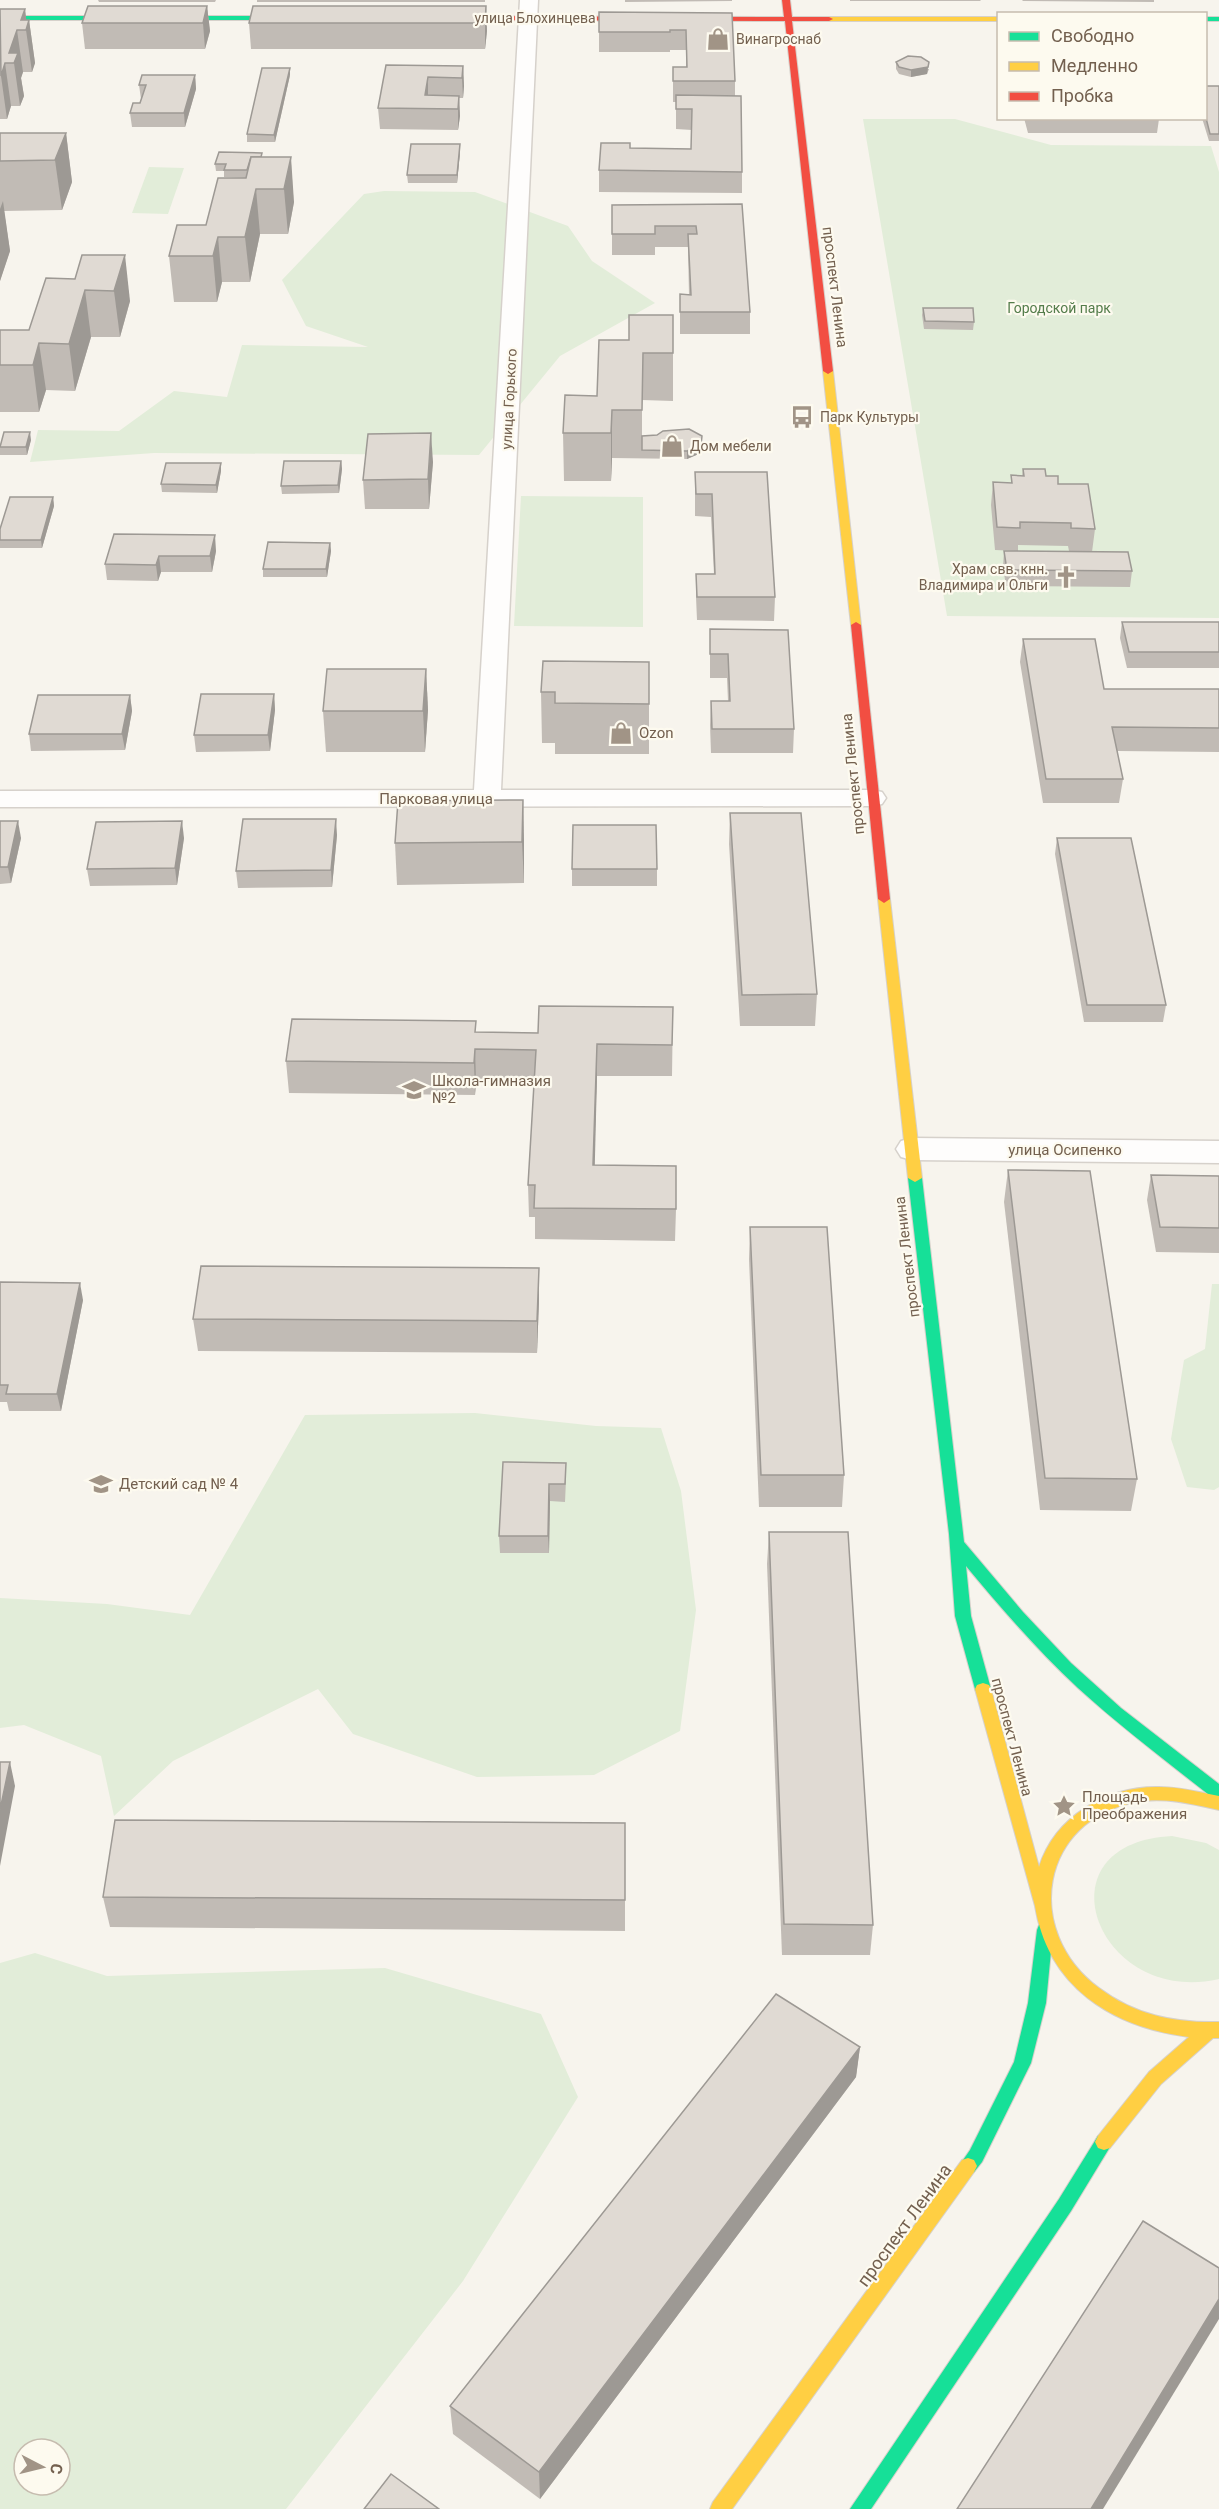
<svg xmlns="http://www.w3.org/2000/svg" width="1219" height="2509" font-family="Roboto,sans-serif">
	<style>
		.green { fill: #e2edd9; fill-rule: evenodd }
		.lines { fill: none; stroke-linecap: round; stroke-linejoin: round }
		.street-casing { stroke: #d6d1cb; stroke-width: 3 }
		.fast-casing { stroke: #d6d1cb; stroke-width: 2 }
		.slow-casing { stroke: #d6d1cb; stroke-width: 2 }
		.jam-casing { stroke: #d6d1cb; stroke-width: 2 }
		.street { fill: #fefdfc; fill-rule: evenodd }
		.fast { fill: #16e098; fill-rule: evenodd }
		.slow { fill: #ffcf43; fill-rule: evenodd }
		.jam { fill: #f24e42; fill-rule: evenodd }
		.wall { fill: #c1bbb5 }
		.shaded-wall { fill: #9d9994 }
		.building { fill: #e0dad3; stroke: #9d9994; stroke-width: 1.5 }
		.labels { text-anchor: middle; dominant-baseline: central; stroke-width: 4.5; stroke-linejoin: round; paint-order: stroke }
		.far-street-label { font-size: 14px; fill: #73604f; stroke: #fdfaef }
		.far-poi-label { font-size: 14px; fill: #73604f; stroke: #fdfaef; text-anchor: start }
		.far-park-label { font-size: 14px; fill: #547d4b; stroke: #fdfaef }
		.street-label { font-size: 15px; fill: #73604f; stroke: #fdfaef }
		.poi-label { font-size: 15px; fill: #73604f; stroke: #fdfaef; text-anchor: start }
		.near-street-label { font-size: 18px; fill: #73604f; stroke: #fdfaef }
	</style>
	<rect width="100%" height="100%" fill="#f7f4ed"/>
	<g class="green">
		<polygon points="863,119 955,119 1051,145 1211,146 1219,172 1219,618 947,616"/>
		<polygon points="149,167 184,168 168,214 132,213"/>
		<polygon points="384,191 475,192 568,226 592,261 655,303 560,356 479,455 154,453 30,462 38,430 119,431 174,391 227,397 242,345 368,347 306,326 282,280 364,194"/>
		<polygon points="521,496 643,497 643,627 514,626"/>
		<polygon points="1212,1284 1219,1284 1219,1487 1214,1490 1187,1487 1171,1439 1184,1360 1205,1349"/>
		<polygon points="475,1413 596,1426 661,1428 681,1491 696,1610 680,1731 594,1775 477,1777 353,1734 318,1689 173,1761 114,1816 101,1756 24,1725 0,1728 0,1598 107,1604 190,1615 305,1415"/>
		<path d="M1172,1836l34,7 13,7v129c-122,28 -184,-136 -47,-143z"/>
		<path d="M35,1953l72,23 278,-8 156,46 37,83 -115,184 -177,228h-286v-546zM24,2449h36v36h-36z"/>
	</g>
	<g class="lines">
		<g class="street-casing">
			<g id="street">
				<polygon points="520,0 538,0 501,790 872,790 882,792 886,798 882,804 872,806 0,807 0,791 474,790"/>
				<polygon points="912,1138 1219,1141 1219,1163 912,1160 901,1157 896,1149 901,1141"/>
			</g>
		</g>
		<g class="fast-casing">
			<g id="fast">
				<polygon points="0,16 295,16 299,18 295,20 0,20"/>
				<rect x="1206" y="17" width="13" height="4"/>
				<path d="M915,1174l7,4 42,364 59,70 48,51 50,45 98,76v16l-6,-2c-46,-36 -92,-71 -135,-110 -41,-38 -77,-80 -112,-122l5,50 20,73 -2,4 -6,2 -6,-2 -2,-4 -20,-73 -6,-82 -41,-356z"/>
				<polygon points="1045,1923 1051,1925 1053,1930 1046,2003 1031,2063 982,2162 974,2172 968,2174 962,2172 959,2166 970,2150 1014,2062 1028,2003 1037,1930 1039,1925"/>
				<polygon points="1104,2134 1110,2136 1113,2142 1071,2211 871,2509 850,2509 1059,2199 1098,2136"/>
			</g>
		</g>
		<g class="slow-casing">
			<g id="slow">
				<polygon points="829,17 998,17 998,21 826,21 825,19"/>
				<polygon points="828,368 833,371 861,625 856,628 851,625 823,371"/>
				<polygon points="884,895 890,899 922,1178 915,1182 908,1178 878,899"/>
				<path d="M983,1683l6,2 2,4 48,178c16,-51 68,-81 120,-80 20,0 40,5 60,9v14c-26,-6 -55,-13 -82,-8 -97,17 -115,129 -38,186 36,27 75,35 120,34v16h-6l-52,46 -51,64 -6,2 -6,-2 -3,-6 3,-6 51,-64 40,-35c-77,-10 -141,-50 -154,-131l-60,-217 2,-4z"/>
				<polygon points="968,2158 974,2160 977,2166 974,2172 732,2509 710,2509 713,2502 962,2160"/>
			</g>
		</g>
		<g class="jam-casing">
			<g id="jam">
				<polygon points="782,0 790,0 792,17 829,17 833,19 829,21 792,21 833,371 828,374 823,371 785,21 443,20 439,18 443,16 784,17"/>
				<polygon points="856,622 861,625 890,899 884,903 878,899 851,625"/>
			</g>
		</g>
		<use href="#street" class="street"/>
		<use href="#fast" class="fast"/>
		<use href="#slow" class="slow"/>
		<use href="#jam" class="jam"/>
	</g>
	<g class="wall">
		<polygon points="98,0 216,0 215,2 99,2"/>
		<rect x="257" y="0" width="228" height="2"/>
		<polygon points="625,0 732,0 732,1 625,2"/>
		<polygon points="850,0 981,0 980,1 850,1"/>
		<polygon points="1022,0 1154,0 1154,2 1023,1"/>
		<polygon points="207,6 210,31 205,49 85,49 82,23"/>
		<polygon points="486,6 487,31 485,49 251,49 249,23"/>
		<polygon points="0,9 25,9 26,20 29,20 35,63 32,72 23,72 21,78 24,96 20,106 11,106 7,119 0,119"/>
		<polygon points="599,12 732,13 735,81 735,96 742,172 742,193 599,192 599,170 630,148 691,149 692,130 676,129 676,102 673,102 673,67 686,67 686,50 670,50 670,52 599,52"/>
		<polygon points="896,62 929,69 927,74 911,77 899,74 896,69"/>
		<polygon points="386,65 463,66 464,86 463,98 459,98 460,116 458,130 380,129 378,108"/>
		<polygon points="195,75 196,89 185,127 132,127 130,113 140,103 141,99 139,85"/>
		<polygon points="290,75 275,142 247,142 247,134"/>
		<polygon points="1219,86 1219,141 1209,141 1202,118 1206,118"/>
		<polygon points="1024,118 1159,119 1157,133 1028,133"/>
		<polygon points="0,133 66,133 72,182 62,210 4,211 10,251 0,281"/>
		<polygon points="460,144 460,152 457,183 408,183 407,175"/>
		<polygon points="262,157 294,202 288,234 260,234 250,282 222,282 217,302 174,302 169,256 206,225 246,178 224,177 224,171 216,171 215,164"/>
		<polygon points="742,204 750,312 750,334 680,334 680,294 689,295 688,247 655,247 655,255 612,255 612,205"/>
		<polygon points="82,255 130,301 120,337 91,337 75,391 46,390 39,412 0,412 0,330 29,330 75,279"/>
		<polygon points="923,308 974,322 973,330 924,329 922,315"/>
		<polygon points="599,340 673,353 673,401 642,400 642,448 702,436 701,453 687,459 612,458 611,481 564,481 563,433 597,396"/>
		<polygon points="31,440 27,455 0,455 0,444"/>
		<polygon points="341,461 342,469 339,493 282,494 281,486"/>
		<polygon points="433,462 429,509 365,509 363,480"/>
		<polygon points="1023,469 1046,476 1058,484 1095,529 1092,552 1132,571 1130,587 1006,586 1003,567 1004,551 1069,551 1068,546 1018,545 1018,551 995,550 991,505 993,482 1011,483 1011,475 1022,476"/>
		<polygon points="221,471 217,493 162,492 161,484"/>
		<polygon points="695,472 767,472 775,597 774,621 697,620 696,597 696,574 714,574 711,517 695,516"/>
		<polygon points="53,497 54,506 42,548 0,548 0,529"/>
		<polygon points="114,534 216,551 212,572 161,572 158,581 107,580 105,564"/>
		<polygon points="330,543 331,551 327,577 263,577 263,569"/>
		<polygon points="1122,622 1219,622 1219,668 1127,668 1120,638"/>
		<polygon points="710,629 794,729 793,753 711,753 710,725 711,701 728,701 727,678 710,678"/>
		<polygon points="1023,639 1104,689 1219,689 1219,752 1117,751 1123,779 1119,803 1043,803 1020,662"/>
		<polygon points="649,662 649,754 555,754 555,743 542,743 541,692"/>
		<polygon points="426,669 428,710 425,752 326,752 323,711"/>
		<polygon points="274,694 275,710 270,751 196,752 194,735"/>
		<polygon points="130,695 132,711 125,750 31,751 29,734"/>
		<polygon points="523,800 524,841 524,883 397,885 395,843"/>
		<polygon points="730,813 817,994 815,1026 740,1026 729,844"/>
		<polygon points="0,821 21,838 11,883 0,884"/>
		<polygon points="337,835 332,887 238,888 236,871"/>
		<polygon points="184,838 177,885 90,886 87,869"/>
		<polygon points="1057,838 1166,1005 1163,1022 1084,1022 1055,854"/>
		<rect x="572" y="869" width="85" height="17"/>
		<polygon points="673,1007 672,1076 597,1076 594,1165 676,1209 675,1241 535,1239 535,1217 529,1217 528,1185 534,1082 476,1081 475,1095 289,1093 286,1061 477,1032 538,1033"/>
		<polygon points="1008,1170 1137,1479 1131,1511 1040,1510 1004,1202"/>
		<polygon points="1151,1175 1219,1176 1219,1253 1156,1252 1147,1200"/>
		<polygon points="750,1227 844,1475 842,1507 759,1507 749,1259"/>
		<polygon points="0,1282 83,1300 61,1411 9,1411 7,1402 0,1402"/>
		<polygon points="539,1300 537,1353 198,1351 193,1319"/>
		<polygon points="503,1462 566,1480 565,1502 550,1501 549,1553 500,1553 499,1536"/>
		<polygon points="769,1532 873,1925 870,1955 782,1955 767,1564"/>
		<polygon points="625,1823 625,1931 110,1927 103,1897"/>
		<polygon points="860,2047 856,2077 540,2499 453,2434 450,2406"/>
	</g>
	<g class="shaded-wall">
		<polygon points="207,6 210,31 205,49 203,23"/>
		<polygon points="486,6 487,31 485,49 485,23"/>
		<polygon points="25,9 27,26 29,20 35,63 32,72 26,30 21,20"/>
		<polygon points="17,30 23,72 21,78 24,96 20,106 14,63 9,53"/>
		<polygon points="929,62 927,74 911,77 911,70"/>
		<polygon points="5,63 11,106 7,119 1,76"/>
		<polygon points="463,66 464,86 463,98 462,78"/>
		<polygon points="290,68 290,75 275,142 274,135"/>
		<polygon points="195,75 196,89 185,127 184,113"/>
		<polygon points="428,77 428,98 425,95"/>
		<polygon points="459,96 460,116 458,130 458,109"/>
		<polygon points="66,133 72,182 62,210 55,160"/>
		<polygon points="460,144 460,152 457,183 457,175"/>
		<polygon points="291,157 294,202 288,234 284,189"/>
		<polygon points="256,189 260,234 250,282 245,237"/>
		<polygon points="3,201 10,251 0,281 0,209"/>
		<polygon points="218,237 222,282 217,302 213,256"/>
		<polygon points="125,255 130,301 120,337 114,291"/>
		<polygon points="85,290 91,337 75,391 69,344"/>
		<polygon points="39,343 46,390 39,412 33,365"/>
		<polygon points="612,410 612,458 611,481 611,433"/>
		<polygon points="30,432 31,440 27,455 26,447"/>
		<polygon points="431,433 433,462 429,509 428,479"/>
		<polygon points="702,436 701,453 687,459 687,451"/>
		<polygon points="341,461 342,469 339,493 338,485"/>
		<polygon points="221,463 221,471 217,493 216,485"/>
		<polygon points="53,497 54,506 42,548 41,540"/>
		<polygon points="215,535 216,551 212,572 210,556"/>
		<polygon points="330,543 331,551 327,577 326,569"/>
		<polygon points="159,556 161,572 158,581 156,565"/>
		<polygon points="426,669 428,710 425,752 423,711"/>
		<polygon points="274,694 275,710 270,751 268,735"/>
		<polygon points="130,695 132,711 125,750 122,734"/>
		<polygon points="523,800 524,841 524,883 522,842"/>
		<polygon points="336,819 337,835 332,887 331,870"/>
		<polygon points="18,821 21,838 11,883 8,867"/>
		<polygon points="182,821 184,838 177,885 175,868"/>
		<polygon points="597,1044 597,1076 594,1197 593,1165"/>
		<polygon points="475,1049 476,1081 475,1095 474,1063"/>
		<polygon points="539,1268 539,1300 537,1353 537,1321"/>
		<polygon points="80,1283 83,1300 61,1411 57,1394"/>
		<polygon points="549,1484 550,1501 549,1553 548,1536"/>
		<polygon points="10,1762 15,1786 0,1866 0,1810"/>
		<polygon points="860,2047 856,2077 540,2499 539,2472"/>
		<polygon points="1219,2299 1219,2319 1103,2509 1091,2509"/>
	</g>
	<g class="building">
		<polygon points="88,6 207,6 203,23 82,23"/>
		<polygon points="253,6 486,6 485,23 249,23"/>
		<polygon points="0,9 25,9 21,20 29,20 26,30 17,30 9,53 18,53 14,63 5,63 1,76"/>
		<polygon points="599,12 732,13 735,81 673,81 673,67 687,67 686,30 670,30 670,32 599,32"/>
		<polygon points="908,56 921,57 929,62 928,67 911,70 899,67 896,62"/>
		<polygon points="386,65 463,66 462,78 428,77 425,95 459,96 458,109 378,108"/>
		<polygon points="262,68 290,68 274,135 247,134"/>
		<polygon points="142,75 195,75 184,113 130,113 133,103 140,103 146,85 139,85"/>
		<polygon points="1206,86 1219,86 1219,134 1210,134 1206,118"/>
		<polygon points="676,95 741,96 742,172 599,170 601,143 630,143 630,148 691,149 692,109 676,109"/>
		<polygon points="1159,118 1159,119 1029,118"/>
		<polygon points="0,133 66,133 55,160 0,161"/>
		<polygon points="411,144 460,144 457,175 407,175"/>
		<polygon points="219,152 262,153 261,157 251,157 247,170 224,170 226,164 215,164"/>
		<polygon points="251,157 291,157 284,189 256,189 245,237 218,237 213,256 169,256 177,225 206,225 218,178 246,178"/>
		<polygon points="742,204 750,312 680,312 680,294 691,295 688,234 697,234 696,226 655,226 655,234 612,234 612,205"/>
		<polygon points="82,255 125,255 114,291 85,290 69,344 39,343 33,365 0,365 0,330 29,330 46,278 75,279"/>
		<polygon points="923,308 973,308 974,322 925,321"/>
		<polygon points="629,315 673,315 673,353 643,353 642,410 612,410 611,433 563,433 565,395 597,396 599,340 629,340"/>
		<polygon points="689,429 702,436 701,445 687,451 642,450 642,436 657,435 663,431"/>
		<polygon points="4,432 30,432 26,447 0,447"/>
		<polygon points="431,433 428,479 363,480 368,434"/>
		<polygon points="284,461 341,461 338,485 281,486"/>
		<polygon points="166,463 221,463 216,485 161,484"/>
		<polygon points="1023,469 1045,469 1046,476 1058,476 1058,484 1088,484 1095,529 1071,528 1071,523 1020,522 1020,528 997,527 993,482 1012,483 1011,475 1024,476"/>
		<polygon points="695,472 767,472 775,597 697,597 696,574 715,574 712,494 696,494"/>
		<polygon points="10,497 53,497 41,540 0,540 0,529"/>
		<polygon points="114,534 215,535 210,556 159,556 156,565 105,564"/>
		<polygon points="268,542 330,543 326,569 263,569"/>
		<polygon points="1004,551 1128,552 1132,571 1007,570"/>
		<polygon points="1122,622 1219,622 1219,652 1129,652"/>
		<polygon points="710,629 788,630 794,729 712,729 711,701 730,701 728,654 710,654"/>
		<polygon points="1023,639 1095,639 1104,689 1219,689 1219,728 1112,727 1123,779 1046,779"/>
		<polygon points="543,661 649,662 649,704 555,703 555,692 541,692"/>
		<polygon points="327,669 426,669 423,711 323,711"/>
		<polygon points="201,694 274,694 268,735 194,735"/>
		<polygon points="38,695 130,695 122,734 29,734"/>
		<polygon points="523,800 522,842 395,843 398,801"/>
		<polygon points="730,813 801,813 817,994 742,995"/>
		<polygon points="243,819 336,819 331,870 236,871"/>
		<polygon points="0,821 18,821 8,867 0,867"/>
		<polygon points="182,821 175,868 87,869 96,822"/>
		<polygon points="573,825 656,825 657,869 572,869"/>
		<polygon points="1057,838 1131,838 1166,1005 1087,1005"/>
		<polygon points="539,1006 673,1007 672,1045 597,1044 593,1165 676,1166 676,1209 534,1208 535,1185 528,1185 536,1050 475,1049 474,1063 286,1061 292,1019 476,1021 475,1032 538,1033"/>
		<polygon points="1008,1170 1090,1171 1137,1479 1045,1478"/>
		<polygon points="1151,1175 1219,1176 1219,1228 1160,1227"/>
		<polygon points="750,1227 827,1227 844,1475 761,1475"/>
		<polygon points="201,1266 539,1268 537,1321 193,1319"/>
		<polygon points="0,1282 80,1283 57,1394 6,1394 8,1385 0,1385"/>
		<polygon points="503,1462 566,1463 565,1484 549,1484 548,1536 499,1536"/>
		<polygon points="769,1532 848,1532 873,1925 784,1924"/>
		<polygon points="0,1762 10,1762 0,1810"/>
		<polygon points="115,1820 625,1823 625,1900 103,1897"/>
		<polygon points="776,1994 860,2047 539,2472 450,2406"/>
		<polygon points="1143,2221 1219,2268 1219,2299 1091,2509 957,2509"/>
		<polygon points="391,2474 439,2509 364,2509"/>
	</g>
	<defs>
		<g id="shop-bare" transform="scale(1.8)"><path d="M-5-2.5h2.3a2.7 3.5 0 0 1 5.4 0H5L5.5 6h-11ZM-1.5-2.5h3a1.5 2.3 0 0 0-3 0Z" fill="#a19486" stroke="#fdfaef" stroke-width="2.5" paint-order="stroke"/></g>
		<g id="bus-bare" transform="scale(1.8)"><path d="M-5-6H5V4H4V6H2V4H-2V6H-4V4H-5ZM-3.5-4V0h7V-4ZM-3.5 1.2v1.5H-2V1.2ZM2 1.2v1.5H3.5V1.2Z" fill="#a19486" stroke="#fdfaef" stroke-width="2.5" paint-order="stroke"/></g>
		<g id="church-bare" transform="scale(1.8)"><path d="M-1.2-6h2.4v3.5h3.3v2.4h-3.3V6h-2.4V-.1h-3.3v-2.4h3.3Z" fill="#a19486" stroke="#fdfaef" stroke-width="2.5" paint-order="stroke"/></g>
		<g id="school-bare" transform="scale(1.8)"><path d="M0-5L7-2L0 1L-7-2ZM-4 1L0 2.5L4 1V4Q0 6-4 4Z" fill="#a19486" stroke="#fdfaef" stroke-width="2.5" paint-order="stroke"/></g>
		<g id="sight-bare" transform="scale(1.8)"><path d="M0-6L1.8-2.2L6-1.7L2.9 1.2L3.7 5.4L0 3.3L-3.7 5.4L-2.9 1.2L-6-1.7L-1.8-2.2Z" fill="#a19486" stroke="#fdfaef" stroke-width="2.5" paint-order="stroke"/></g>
	</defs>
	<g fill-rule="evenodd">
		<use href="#shop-bare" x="718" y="39"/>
		<use href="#bus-bare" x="802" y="417"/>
		<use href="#shop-bare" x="672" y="446"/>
		<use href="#church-bare" x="1066" y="577"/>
		<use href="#shop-bare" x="621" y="733"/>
		<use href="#school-bare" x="414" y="1090"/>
		<use href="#school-bare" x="101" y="1484"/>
		<use href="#sight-bare" x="1064" y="1806"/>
	</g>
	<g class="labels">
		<g class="far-street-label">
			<text x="535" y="18">улица Блохинцева</text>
			<text transform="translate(509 399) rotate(-87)">улица Горького</text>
		</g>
		<g class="far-poi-label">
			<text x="736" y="39">Винагроснаб</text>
			<text x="820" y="417">Парк Культуры</text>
			<text x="690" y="446">Дом мебели</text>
			<text x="1048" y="569" text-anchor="end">Храм свв. кнн.<tspan x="1048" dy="16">Владимира и Ольги</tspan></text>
		</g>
		<g class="far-park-label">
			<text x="1059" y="308">Городской парк</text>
		</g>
		<g class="street-label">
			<text transform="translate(835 287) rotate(83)">проспект Ленина</text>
			<text transform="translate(853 774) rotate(-96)">проспект Ленина</text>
			<text x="436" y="799">Парковая улица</text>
			<text x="1065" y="1150">улица Осипенко</text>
			<text transform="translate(907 1257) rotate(-97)">проспект Ленина</text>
			<text transform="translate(1012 1737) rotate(75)">проспект Ленина</text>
		</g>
		<g class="poi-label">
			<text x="639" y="733">Ozon</text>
			<text x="432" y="1081">Школа-гимназия<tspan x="432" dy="17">№2</tspan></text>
			<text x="119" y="1484">Детский сад № 4</text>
			<text x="1082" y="1797">Площадь<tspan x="1082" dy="17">Преображения</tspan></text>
		</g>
		<g class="near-street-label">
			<text transform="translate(904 2225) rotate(-54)">проспект Ленина</text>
		</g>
	</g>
	<rect x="997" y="12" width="210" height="108" fill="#fdfaef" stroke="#c6bcaf" stroke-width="1.5"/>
	<rect x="1009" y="32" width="30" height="9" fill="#16e098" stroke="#c6bcaf" stroke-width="1.5"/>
	<text x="1051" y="42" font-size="18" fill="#73604f">Свободно</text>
	<rect x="1009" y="62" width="30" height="9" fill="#ffcf43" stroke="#c6bcaf" stroke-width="1.5"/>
	<text x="1051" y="72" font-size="18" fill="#73604f">Медленно</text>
	<rect x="1009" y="92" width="30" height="9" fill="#f24e42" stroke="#c6bcaf" stroke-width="1.5"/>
	<text x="1051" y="102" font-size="18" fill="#73604f">Пробка</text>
	<g transform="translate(42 2467) rotate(97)"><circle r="28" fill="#fdfaef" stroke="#c6bcaf" stroke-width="1.5"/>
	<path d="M0-4.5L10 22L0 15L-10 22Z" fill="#a19486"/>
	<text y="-9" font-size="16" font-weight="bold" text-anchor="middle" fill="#73604f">С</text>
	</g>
</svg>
